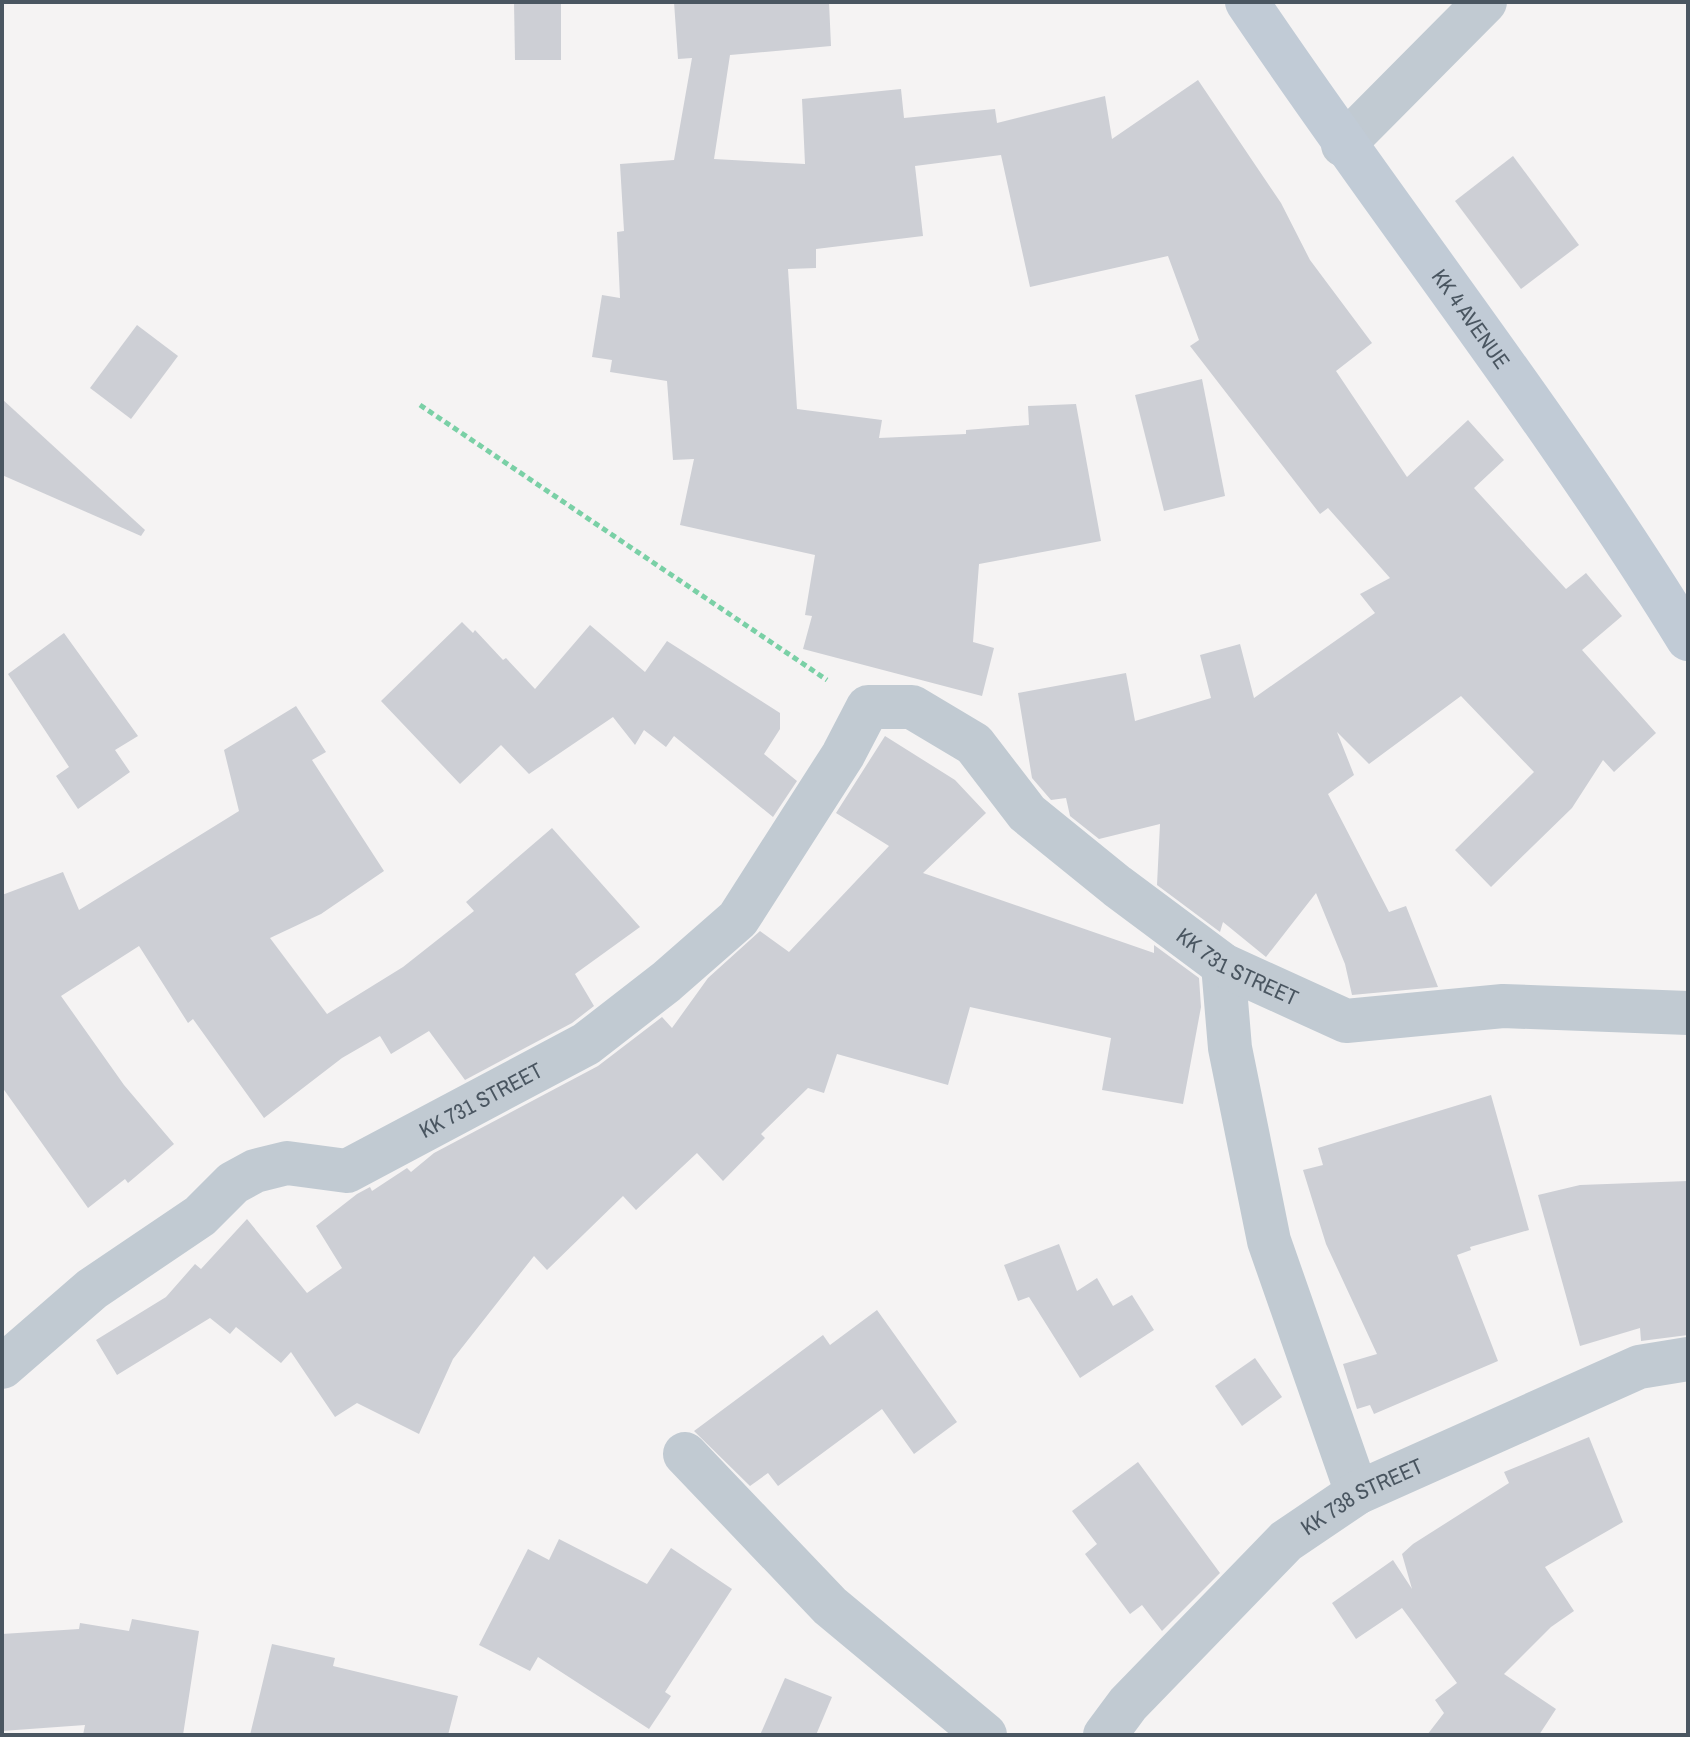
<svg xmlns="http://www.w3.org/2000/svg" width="1690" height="1737" font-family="'Archivo Narrow',sans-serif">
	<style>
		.building { fill: #cdcfd5 }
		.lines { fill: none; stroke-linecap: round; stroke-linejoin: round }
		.path { stroke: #7ad0a6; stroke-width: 5; stroke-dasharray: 6 4; stroke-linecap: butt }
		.street { stroke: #c1cad2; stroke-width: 44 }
		.secondary { stroke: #c1cbd6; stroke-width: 44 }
		.labels { text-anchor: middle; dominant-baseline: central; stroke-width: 7; stroke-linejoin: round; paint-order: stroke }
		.street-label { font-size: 22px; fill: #4a5661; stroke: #fff }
	</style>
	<rect width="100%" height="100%" fill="#f5f3f3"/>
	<g class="building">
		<polygon points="514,2 561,2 561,60 515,60"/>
		<polygon points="674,2 829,2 831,46 730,55 714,159 805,164 802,99 901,89 904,118 995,109 997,123 1105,96 1112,139 1198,80 1281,203 1310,260 1372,343 1336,371 1407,477 1468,420 1504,460 1474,488 1566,589 1586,573 1622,616 1582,650 1656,733 1614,772 1603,760 1572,808 1491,887 1455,850 1534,772 1461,696 1369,764 1337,732 1354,775 1328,794 1389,912 1406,906 1438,987 1352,995 1345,964 1316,893 1266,957 1223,922 1220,932 1157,885 1160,824 1099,839 1070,816 1066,798 1051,800 1032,778 1018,693 1126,673 1135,721 1211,698 1200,655 1240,644 1254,698 1375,613 1360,594 1390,578 1328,508 1320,514 1190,346 1199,340 1168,256 1030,287 1001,155 915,166 923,236 816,249 816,268 788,269 797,409 882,420 879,438 966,434 966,430 1029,425 1028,406 1076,404 1101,541 979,564 973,642 994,648 982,696 803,649 812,616 805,615 815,555 680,525 694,459 673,460 667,381 610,372 612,360 592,357 602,295 620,298 617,232 624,231 620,164 674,160 692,58 678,59"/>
		<polygon points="1513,156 1579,245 1521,289 1455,201"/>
		<polygon points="137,325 178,356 131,419 90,388"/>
		<polygon points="1202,379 1225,496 1164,511 1135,395"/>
		<polygon points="2,399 145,530 141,536 2,475"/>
		<polygon points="462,622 473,633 475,630 503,660 506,658 535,689 590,625 645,672 667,641 780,713 780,729 764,754 797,781 773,817 674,736 666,747 644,730 635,745 613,717 529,774 501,745 460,784 381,701"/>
		<polygon points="64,633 138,736 115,750 130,772 78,809 56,776 69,767 8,674"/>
		<polygon points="296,706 326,752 312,760 384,871 321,914 270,938 327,1014 403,967 474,911 466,902 552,828 640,927 575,974 594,1006 572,1023 465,1080 429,1031 391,1054 380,1036 342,1058 264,1118 193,1019 188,1023 139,946 61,996 124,1085 174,1144 128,1183 125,1179 88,1208 2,1087 2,895 63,872 79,910 239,811 224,750"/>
		<polygon points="885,736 955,780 986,813 923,873 1154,953 1154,945 1199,978 1201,1007 1183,1104 1102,1090 1111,1038 970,1007 948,1085 837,1054 824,1093 808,1088 761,1134 765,1138 723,1181 697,1153 636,1210 623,1196 547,1270 534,1256 453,1359 419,1434 357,1403 335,1417 291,1352 281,1363 236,1327 230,1334 210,1318 117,1375 96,1340 166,1297 195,1264 201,1269 247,1219 307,1293 342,1268 316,1226 357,1194 370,1187 372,1191 407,1168 411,1172 434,1153 598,1066 662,1017 672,1028 708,978 760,931 789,952 889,846 836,813"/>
		<polygon points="1491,1095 1529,1230 1470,1247 1471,1250 1457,1255 1498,1361 1374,1414 1370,1405 1357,1409 1343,1364 1377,1354 1326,1244 1303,1170 1323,1165 1318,1148"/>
		<polygon points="1688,1181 1688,1335 1641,1341 1640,1328 1580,1346 1538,1195 1580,1185"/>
		<polygon points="1059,1244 1077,1291 1097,1278 1113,1306 1132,1295 1154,1330 1080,1378 1029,1297 1018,1301 1004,1265"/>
		<polygon points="877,1310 957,1422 914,1454 882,1409 778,1486 768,1473 750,1486 694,1431 823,1335 830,1345"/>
		<polygon points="1255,1358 1282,1397 1242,1426 1215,1386"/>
		<polygon points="1589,1437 1623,1522 1545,1567 1574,1611 1551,1627 1504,1674 1556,1709 1539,1735 1427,1735 1444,1713 1435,1700 1457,1683 1402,1608 1356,1639 1332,1603 1393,1560 1412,1589 1402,1554 1413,1544 1509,1483 1504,1472"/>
		<polygon points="1138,1462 1220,1573 1162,1631 1142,1605 1130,1614 1085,1554 1097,1544 1072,1511"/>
		<polygon points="559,1539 647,1584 671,1548 732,1589 665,1692 671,1696 649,1729 538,1657 530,1671 479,1645 528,1549 549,1560"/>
		<polygon points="132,1619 199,1631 183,1735 83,1735 85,1725 2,1731 2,1634 79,1629 80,1623 129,1631"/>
		<polygon points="272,1644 335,1658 333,1666 458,1696 448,1735 250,1735"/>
		<polygon points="785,1678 832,1697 816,1735 760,1735"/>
	</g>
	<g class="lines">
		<polyline class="path" points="420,405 827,680"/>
		<g class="street">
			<polyline points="1343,145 1485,2"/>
			<polyline points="1223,965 1230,1048 1269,1241 1357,1493"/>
			<path id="s1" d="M2,1367l90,-78 108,-73 33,-33 22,-12 32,-8 60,8 239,-127 80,-62 72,-63 105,-164 25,-48h44l62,37 53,69 90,73 106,79 123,56 157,-15 185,7"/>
			<polyline points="685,1454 830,1606 985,1735"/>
			<path id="s2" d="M1105,1735l23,-31 158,-163 71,-48 282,-126 49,-8"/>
		</g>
		<path class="secondary" id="s3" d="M1247,2c144,214 306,417 441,637"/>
	</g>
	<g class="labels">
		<g class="street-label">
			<text stroke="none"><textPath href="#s3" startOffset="388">KK 4 AVENUE</textPath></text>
			<text stroke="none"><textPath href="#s1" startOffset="1596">KK 731 STREET</textPath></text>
			<text stroke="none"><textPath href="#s1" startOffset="566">KK 731 STREET</textPath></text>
			<text stroke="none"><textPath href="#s2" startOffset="354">KK 738 STREET</textPath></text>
		</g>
	</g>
	<rect width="1690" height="1737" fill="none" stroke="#4a5661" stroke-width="8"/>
</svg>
